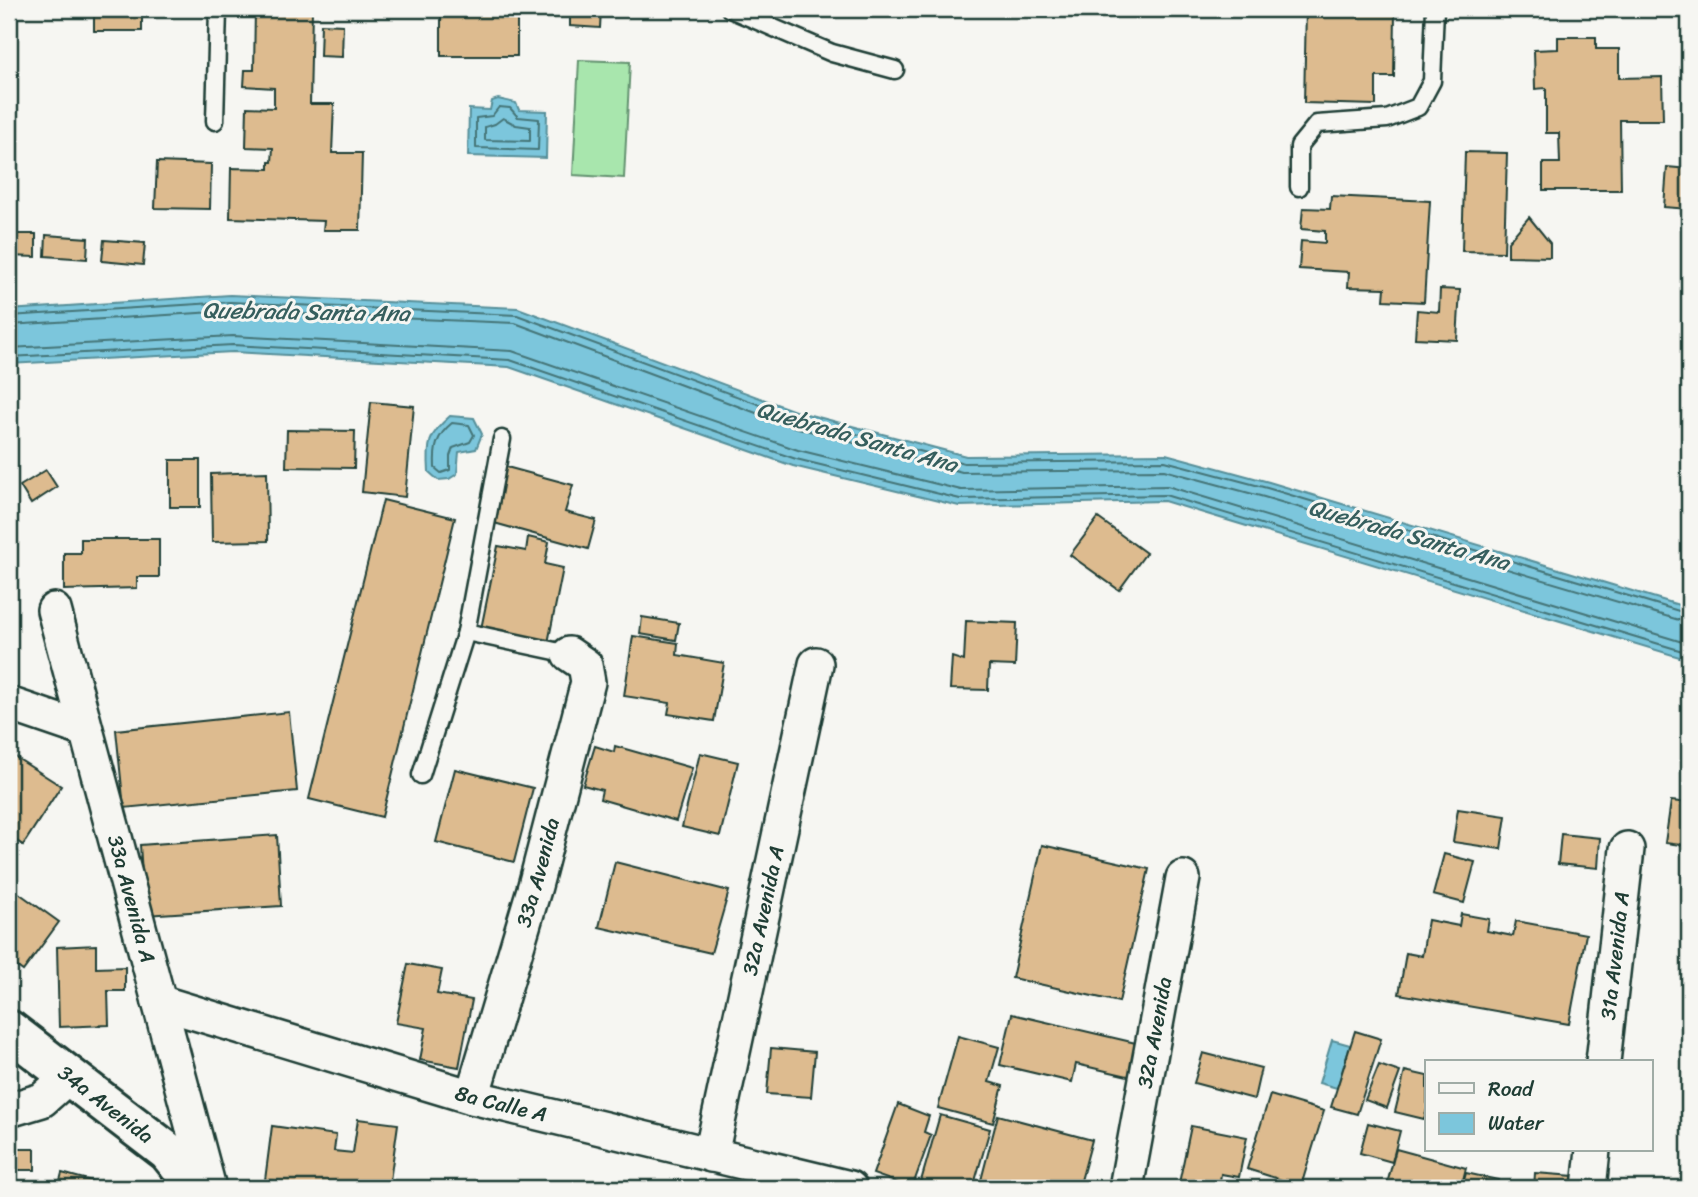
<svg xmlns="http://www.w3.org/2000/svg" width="1698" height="1197" font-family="Sriracha,sans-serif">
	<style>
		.green { fill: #a8e6ad; stroke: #649270; stroke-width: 2 }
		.water { fill: #7cc6dc; stroke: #578f99; stroke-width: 2 }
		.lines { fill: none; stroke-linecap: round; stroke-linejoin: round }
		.shore { stroke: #447477; stroke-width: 2 }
		.building { fill: #ddbb8f; stroke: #1f3d34; stroke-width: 2 }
		.service-casing { stroke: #1f3d34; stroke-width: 21 }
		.minor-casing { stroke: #1f3d34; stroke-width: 38 }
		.tertiary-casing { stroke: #1f3d34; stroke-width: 44 }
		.service { stroke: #f6f6f2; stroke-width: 16 }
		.minor { stroke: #f6f6f2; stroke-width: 33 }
		.tertiary { stroke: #f6f6f2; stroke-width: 38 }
		.labels { text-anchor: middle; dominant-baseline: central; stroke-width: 6; stroke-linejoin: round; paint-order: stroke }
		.street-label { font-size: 21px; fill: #1f3d34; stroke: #f6f6f2 }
		.water-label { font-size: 23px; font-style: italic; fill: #365f5e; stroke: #f6f6f2 }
	</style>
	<rect width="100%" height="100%" fill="#f6f6f2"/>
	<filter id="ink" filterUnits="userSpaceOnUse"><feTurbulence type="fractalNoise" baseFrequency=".0143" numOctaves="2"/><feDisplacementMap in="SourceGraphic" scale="14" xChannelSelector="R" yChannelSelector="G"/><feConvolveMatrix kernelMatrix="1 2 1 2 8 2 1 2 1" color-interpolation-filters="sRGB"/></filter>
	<g filter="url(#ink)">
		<polygon class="green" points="579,60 630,62 624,178 573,175"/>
		<g class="water">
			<polygon points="498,99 516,103 519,110 547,111 546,158 468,156 469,109 490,110 492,101"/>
			<polygon points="230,295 518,308 795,411 966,456 1166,454 1269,482 1689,608 1689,660 1164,501 959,506 793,466 509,367 233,352 9,364 9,310"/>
			<path d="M450,416l24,2 8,16 -6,15 -17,3 -2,22 -8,5 -11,1 -9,-8c-2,-28 -1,-37 21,-56z"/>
			<polygon points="1332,1040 1350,1045 1337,1088 1319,1083"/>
		</g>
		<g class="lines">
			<g class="shore">
				<polygon points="499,107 510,108 518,117 539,119 538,150 476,148 476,118 492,116"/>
				<polygon points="503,118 516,125 530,127 530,141 485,140 485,127 495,124"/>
				<polyline points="9,316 230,302 517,315 793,417 964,463 1165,461 1267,488 1689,614"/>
				<polyline points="9,325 230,311 515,323 791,426 962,472 1164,470 1264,497 1689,623"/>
				<polyline points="9,348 233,336 512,351 798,450 961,490 1167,486 1689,644"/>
				<polyline points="9,357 233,345 510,360 796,459 960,499 1165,495 1689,653"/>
				<path d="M452,423l17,2 5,10 -4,7 -17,6 -3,8v14l-9,3 -6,-5c-1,-20 1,-32 17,-45z"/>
			</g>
		</g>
		<g class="building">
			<rect x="94" y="9" width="48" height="22"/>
			<polygon points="255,9 312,9 310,104 334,104 332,153 362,153 360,230 323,230 324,221 230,218 231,168 269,169 269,162 272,162 273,148 246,147 247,107 274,108 274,88 244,86 245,70 254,70"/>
			<rect x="441" y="9" width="76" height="47"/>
			<polygon points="570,9 601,9 600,28 570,26"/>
			<polygon points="1306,9 1403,9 1403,13 1395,13 1394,77 1376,77 1376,105 1304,103"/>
			<polygon points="321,24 343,25 342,57 320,56"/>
			<polygon points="1558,37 1596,37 1596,49 1619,49 1619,78 1662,77 1663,120 1620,120 1621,190 1543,190 1543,163 1560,163 1559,133 1546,133 1546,88 1535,89 1534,50 1558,49"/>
			<polygon points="1465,152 1507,153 1504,252 1462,251"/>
			<polygon points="157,162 211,164 210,209 155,208"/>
			<polygon points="1667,167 1689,169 1689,209 1664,207"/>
			<polygon points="1331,196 1430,201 1424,302 1384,300 1385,288 1348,287 1349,272 1299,269 1301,241 1325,243 1325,231 1301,229 1303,208 1330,209"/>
			<polygon points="1529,217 1550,243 1550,257 1508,256 1508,242"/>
			<polygon points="9,234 36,234 36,257 9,256"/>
			<polygon points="46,235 88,238 87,259 45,256"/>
			<polygon points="104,240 145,243 143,265 102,261"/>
			<polygon points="1440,289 1460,290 1457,340 1415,338 1417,310 1439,312"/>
			<polygon points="371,402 414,406 405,497 362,492"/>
			<polygon points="287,430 355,431 354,468 286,467"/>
			<rect x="170" y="460" width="30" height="47"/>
			<polygon points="503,466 573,485 565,512 596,520 588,549 487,521"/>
			<polygon points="46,470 57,487 31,504 20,486"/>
			<polygon points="267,472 268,541 212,542 211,474"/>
			<polygon points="383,500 455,518 382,817 309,799"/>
			<polygon points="1098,518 1146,553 1119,590 1070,555"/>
			<polygon points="528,537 549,542 545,564 563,568 548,643 481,629 498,546 526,551"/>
			<polygon points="81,539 159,539 159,577 137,577 137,588 64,590 64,553 81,553"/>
			<polygon points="642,617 679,623 676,640 640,634"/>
			<polygon points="966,621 1017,623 1015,666 989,665 988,690 950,689 952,657 964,661"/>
			<polygon points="633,636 678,643 677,655 724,663 714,721 668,714 670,703 624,696"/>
			<polygon points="289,712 297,791 124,808 116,730"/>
			<polygon points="595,746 614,752 615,746 692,768 676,821 600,799 602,790 583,785"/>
			<polygon points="9,753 61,786 23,845 9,836"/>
			<polygon points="700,753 738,762 720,836 682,827"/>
			<polygon points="455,769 533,788 514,862 436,842"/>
			<polygon points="1671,801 1689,803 1689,846 1665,843"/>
			<polygon points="1458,809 1506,816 1501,849 1453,842"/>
			<polygon points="1561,834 1600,838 1598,868 1558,864"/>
			<polygon points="277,835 281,906 145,915 140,845"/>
			<polygon points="1042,845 1149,869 1119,1002 1012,978"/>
			<polygon points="1444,854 1475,862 1464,903 1433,895"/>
			<polygon points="615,862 729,891 711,953 599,927"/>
			<polygon points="9,886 59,922 23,971 9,961"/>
			<polygon points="1461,914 1489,919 1487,931 1513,936 1516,921 1586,934 1569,1024 1399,994 1406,953 1422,956 1428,920 1459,926"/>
			<polygon points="96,945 96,968 125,967 125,991 108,991 109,1025 59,1027 57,947"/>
			<polygon points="408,964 442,970 437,994 472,1000 459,1067 420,1060 426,1028 396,1023"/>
			<polygon points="1012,1014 1140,1044 1132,1077 1076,1064 1072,1082 1000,1065"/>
			<polygon points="1355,1031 1381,1039 1357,1114 1331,1107"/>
			<polygon points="958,1036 999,1047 989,1082 1003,1086 993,1123 938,1108"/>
			<polygon points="771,1048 815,1052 811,1097 767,1094"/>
			<polygon points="1203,1053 1261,1068 1254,1099 1194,1083"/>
			<polygon points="1379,1065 1400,1072 1387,1108 1365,1100"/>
			<polygon points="1405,1071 1427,1076 1427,1109 1424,1119 1395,1112"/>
			<polygon points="1270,1095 1324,1111 1301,1186 1247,1169"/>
			<polygon points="898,1104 929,1116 924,1132 931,1135 912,1188 873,1174"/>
			<polygon points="940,1115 990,1129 973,1188 919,1188"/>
			<polygon points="998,1115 1092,1140 1079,1188 979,1188"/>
			<polygon points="358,1119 398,1124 389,1188 275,1188 276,1181 265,1180 272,1126 336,1135 334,1151 353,1153"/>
			<polygon points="1368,1123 1400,1131 1392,1162 1360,1153"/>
			<polygon points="1191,1126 1247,1137 1239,1177 1221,1174 1219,1188 1178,1188"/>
			<rect x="9" y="1149" width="26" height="21"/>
			<polygon points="1396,1149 1466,1168 1461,1188 1386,1188"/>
			<polygon points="62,1173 95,1182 94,1188 58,1188"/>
			<polygon points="1466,1173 1498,1180 1496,1188 1462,1188"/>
			<polygon points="1535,1173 1574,1176 1573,1188 1534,1188"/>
		</g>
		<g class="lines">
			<g class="service-casing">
				<g id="service">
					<polyline points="730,9 832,53 895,70"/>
					<polyline points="215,121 218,9"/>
					<polyline points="1299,187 1299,146 1317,124 1387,119 1418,107 1432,81 1435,9"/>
					<polyline points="502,439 466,632 569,654"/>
					<polyline points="421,775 466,632"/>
				</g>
			</g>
			<g class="minor-casing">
				<g id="minor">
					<path id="s1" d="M54,610l155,578"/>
					<polyline points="9,704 85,730"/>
					<path id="s2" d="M159,1002l313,95 378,91"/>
					<path id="s3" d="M1603,1062l24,-213"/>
					<path id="s4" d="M472,1097l63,-211 53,-204 -3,-17 -16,-11"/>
					<polyline points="9,1110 42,1100 68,1077"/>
					<path id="s5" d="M711,1155l105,-491"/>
					<path id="s6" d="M1126,1188l57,-310"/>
					<polyline points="1589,1188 1593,1150"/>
				</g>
			</g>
			<g class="tertiary-casing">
				<g id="tertiary">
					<path id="s7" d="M9,1030l159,122 29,36"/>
				</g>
			</g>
			<use href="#service" class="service"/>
			<use href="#minor" class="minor"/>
			<use href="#tertiary" class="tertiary"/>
		</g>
	</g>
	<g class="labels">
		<g class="street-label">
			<text stroke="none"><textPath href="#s4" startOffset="234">33a Avenida</textPath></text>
			<text stroke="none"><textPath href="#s1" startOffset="299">33a Avenida A</textPath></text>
			<text stroke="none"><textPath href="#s5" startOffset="250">32a Avenida A</textPath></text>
			<text stroke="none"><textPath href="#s3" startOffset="107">31a Avenida A</textPath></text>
			<text stroke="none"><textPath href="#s6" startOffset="158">32a Avenida</textPath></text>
			<text stroke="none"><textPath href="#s2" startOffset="357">8a Calle A</textPath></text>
			<text stroke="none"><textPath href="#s7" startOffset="122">34a Avenida</textPath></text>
		</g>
		<g class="water-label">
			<text transform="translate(306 312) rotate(1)">Quebrada Santa Ana</text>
			<text transform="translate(857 437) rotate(16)">Quebrada Santa Ana</text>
			<text transform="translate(1409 535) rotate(16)">Quebrada Santa Ana</text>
		</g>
	</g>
	<rect width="1698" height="1197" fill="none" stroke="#f6f6f2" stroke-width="35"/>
	<rect x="18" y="18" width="1663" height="1162" fill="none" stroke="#1f3d34" stroke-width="2.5" filter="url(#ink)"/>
	<rect x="1425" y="1060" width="228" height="91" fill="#f6f6f2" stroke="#a0aca6" stroke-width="2"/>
	<rect x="1439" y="1083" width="35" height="10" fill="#f6f6f2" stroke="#a0aca6" stroke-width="2"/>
	<text x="1488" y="1096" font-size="21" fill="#1f3d34">Road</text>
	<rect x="1439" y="1113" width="35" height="21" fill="#7cc6dc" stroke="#a0aca6" stroke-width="2"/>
	<text x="1488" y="1130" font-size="21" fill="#1f3d34">Water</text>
</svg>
